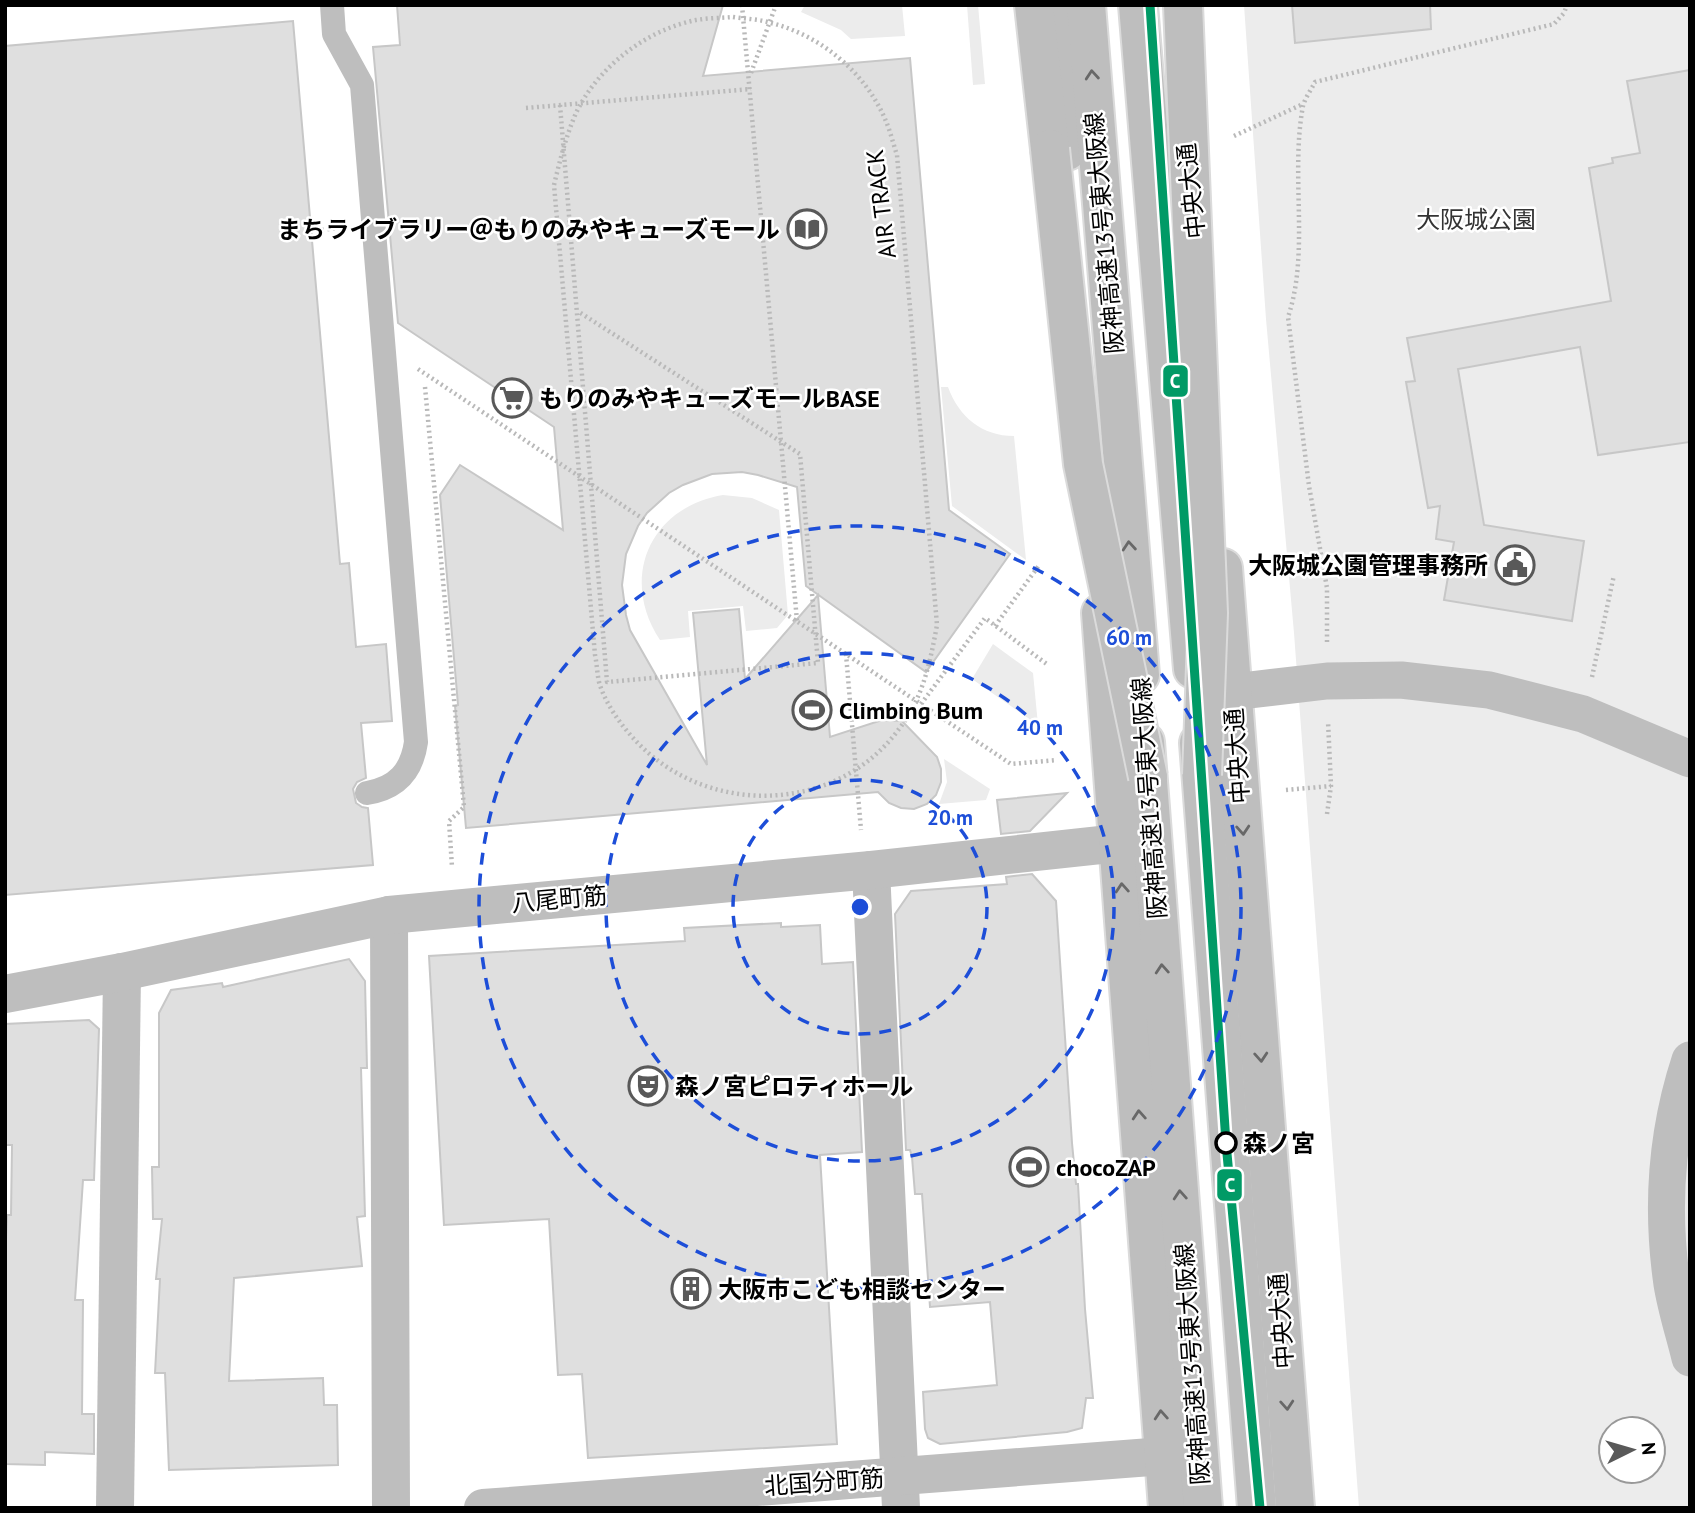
<svg xmlns="http://www.w3.org/2000/svg" width="1695" height="1513" font-family="'PT Sans','Noto Sans JP',sans-serif">
	<style>
		.green { fill: #ececec; fill-rule: evenodd }
		.building { fill: #dfdfdf; stroke: #c7c7c7; stroke-width: 2 }
		.lines { fill: none; stroke-linecap: round; stroke-linejoin: round }
		.primary-casing { stroke: #dbdbdb; stroke-width: 42 }
		.motorway-casing { stroke: #dbdbdb; stroke-width: 42 }
		.path { stroke: #b9b9b9; stroke-width: 4.5; stroke-dasharray: 2 3.5; stroke-linecap: butt }
		.service { stroke: #bebebe; stroke-width: 24 }
		.pedestrian { stroke: #bebebe; stroke-width: 37 }
		.minor { stroke: #bebebe; stroke-width: 38 }
		.tertiary { stroke: #bebebe; stroke-width: 38 }
		.primary { stroke: #bebebe; stroke-width: 38 }
		.motorway { stroke: #bebebe; stroke-width: 38 }
		.motorway-bridge-casing { stroke: #dbdbdb; stroke-width: 42; stroke-linecap: butt }
		.path-bridge { stroke: #b9b9b9; stroke-width: 4.5; stroke-dasharray: 2 3.5; stroke-linecap: butt }
		.motorway-bridge { stroke: #bebebe; stroke-width: 38 }
		.metro-1-casing { stroke: #fff; stroke-width: 14 }
		.metro-1 { stroke: #019a66; stroke-width: 9 }
		.oneway { stroke: #686868 }
		.ring { fill: none; stroke: #1d4ed8; stroke-width: 3.5; stroke-dasharray: 12 9 }
		.stop-dot { fill: #fff; stroke: #000; stroke-width: 3.5 }
		.labels { text-anchor: middle; dominant-baseline: central; stroke-width: 5; stroke-linejoin: round; paint-order: stroke }
		.street-label { font-size: 24px; fill: #000; stroke: #fff }
		.park-label { font-size: 24px; fill: #333; stroke: #fff }
		.poi-label { font-size: 24px; font-weight: bold; fill: #000; stroke: #fff; text-anchor: start }
		.stop-label { font-size: 24px; font-weight: bold; fill: #000; stroke: #fff; text-anchor: start }
		.centre { fill: #1d4ed8; stroke: #fff; stroke-width: 3.5 }
		.ring-label { font-size: 21px; text-anchor: middle; font-weight: bold; fill: #1d4ed8; stroke: #fff; stroke-width: 5; stroke-linejoin: round; paint-order: stroke }
		.line-badge { stroke: #fff; stroke-width: 2.5 }
		.badge-label { font-size: 19px; text-anchor: middle; font-weight: bold; fill: #fff }
	</style>
	<rect width="100%" height="100%" fill="#fff"/>
	<g class="green">
		<polygon points="805,5 902,5 905,36 851,39 841,30 801,12"/>
		<polygon points="967,5 978,5 985,84 973,85"/>
		<path d="M1244,5h446v1503h-331l-65,-875 -28,-314zM1611,1429h42v42h-42z"/>
		<path d="M941,387h7c11,30 34,49 66,49l12,124 -74,-54z"/>
		<path d="M723,495l29,3 27,12 9,105 -11,13 -31,3 -3,-25 -55,5 2,26 -30,3c-41,-62 -10,-133 63,-145z"/>
		<polygon points="993,644 1033,673 1038,725 972,679"/>
		<polygon points="944,759 990,789 986,800 939,804 947,782"/>
	</g>
	<g class="building">
		<polygon points="397,5 723,5 703,76 910,58 949,510 1010,554 926,672 806,586 797,487 758,475 742,472 712,474 683,485 669,493 647,513 638,526 626,554 622,585 626,615 630,630 707,765 693,613 739,609 745,679 818,595 830,737 882,720 902,721 937,757 941,769 941,782 936,795 927,804 914,809 901,808 889,803 878,792 466,828 455,706 458,705 440,495 460,465 563,530 554,427 398,323 373,47 400,45"/>
		<polygon points="1292,5 1430,5 1431,29 1295,43"/>
		<polygon points="293,21 340,564 349,563 356,647 386,644 392,721 361,723 366,778 357,782 353,789 356,803 362,807 368,808 373,865 5,895 5,46"/>
		<polygon points="1690,70 1690,442 1598,455 1580,347 1458,369 1484,525 1584,541 1572,621 1444,600 1454,542 1436,539 1440,506 1428,508 1406,382 1415,381 1407,338 1611,301 1589,168 1613,163 1612,158 1640,153 1627,81"/>
		<polygon points="1067,793 1030,831 1001,834 997,800"/>
		<polygon points="1032,874 1056,901 1072,1143 1076,1184 1078,1184 1085,1309 1093,1398 1086,1398 1082,1428 1067,1432 940,1444 928,1438 925,1429 923,1392 997,1385 990,1302 930,1307 922,1194 915,1194 912,1157 910,1150 906,1150 895,914 911,891 1007,884 1006,877"/>
		<polygon points="781,923 781,927 820,925 822,964 853,962 862,1152 820,1155 837,1444 588,1458 582,1374 558,1375 549,1219 444,1225 429,956 685,941 684,928"/>
		<polygon points="349,959 365,981 367,1068 361,1068 365,1216 357,1217 362,1266 234,1278 229,1381 323,1378 324,1405 337,1405 338,1465 169,1470 165,1373 155,1373 160,1279 156,1279 162,1219 153,1219 152,1167 159,1167 159,1013 171,990 222,983 223,987"/>
		<polygon points="89,1020 99,1029 94,1180 83,1180 75,1300 83,1300 82,1414 94,1414 94,1454 45,1452 45,1465 5,1464 5,1263 7,1215 11,1215 12,1145 5,1145 5,1024"/>
	</g>
	<g class="lines">
		<g class="primary-casing">
			<g id="primary">
				<polyline points="1058,5 1067,151"/>
				<polyline points="1223,568 1295,1508"/>
				<polyline points="1101,613 1168,1508"/>
			</g>
		</g>
		<g class="motorway-casing">
			<g id="motorway">
				<polyline points="1034,5 1050,149"/>
				<polyline points="1086,5 1140,675"/>
				<polyline points="1138,5 1193,669"/>
				<polyline points="1145,742 1203,1508"/>
				<polyline points="1199,743 1257,1508"/>
			</g>
		</g>
		<g class="path">
			<polyline points="742,5 797,621"/>
			<polyline points="751,73 776,5"/>
			<polyline points="560,105 607,682 818,663 800,454 579,312"/>
			<polyline points="526,108 751,89"/>
			<polyline points="1234,136 1303,104"/>
			<polyline points="311,231 340,228"/>
			<polyline points="418,369 1011,764 1057,760"/>
			<polyline points="425,387 464,807 449,821 452,867"/>
			<polyline points="995,626 1040,564"/>
			<path d="M1327,642v-54l-18,-102 -21,-169c22,-65 2,-142 15,-211 2,-8 8,-16 12,-24l239,-58 10,-11 3,-8"/>
			<polyline points="846,654 861,830"/>
			<polyline points="1592,677 1614,575"/>
			<polyline points="921,704 985,618 1048,665"/>
			<polyline points="1286,790 1331,786"/>
			<polyline points="1327,814 1331,786 1328,721"/>
		</g>
		<path class="service" d="M332,5l2,29 28,51 54,657c-4,29 -19,46 -49,51"/>
		<g class="pedestrian">
			<polyline points="1233,692 1327,681 1401,680 1489,690 1583,714 1690,759"/>
			<path d="M1690,1060c-24,73 -29,148 -18,224 4,25 12,49 18,74"/>
		</g>
		<g class="minor">
			<polyline points="871,870 901,1508"/>
			<polyline points="115,1508 122,972"/>
		</g>
		<g class="tertiary">
			<polyline points="389,915 391,1508"/>
			<polyline points="5,994 122,972 389,915 871,870 1119,843"/>
			<polyline points="483,1508 1164,1456"/>
		</g>
		<use href="#primary" class="primary"/>
		<use href="#motorway" class="motorway"/>
		<g class="motorway-bridge-casing">
			<g id="motorway-bridge">
				<polyline points="1183,5 1208,613 1202,775"/>
				<polyline points="1050,149 1083,464 1148,777"/>
			</g>
		</g>
		<path class="path-bridge" d="M733,17c13,2 26,2 38,6 49,12 94,49 114,96 5,11 8,24 12,36l40,470c-7,38 -14,73 -38,104 -63,86 -193,88 -264,11 -15,-16 -30,-37 -36,-58 -2,-9 -2,-18 -4,-27l-41,-470c6,-25 12,-49 22,-72 22,-46 70,-83 120,-93 12,-2 25,-2 37,-3z"/>
		<use href="#motorway-bridge" class="motorway-bridge"/>
		<g class="metro-1-casing">
			<polyline id="metro-1" points="1150,5 1226,1143 1260,1508"/>
		</g>
		<use href="#metro-1" class="metro-1"/>
	</g>
	<defs><path id="oneway-chevron" d="M-2-3.5L2.5 0L-2 3.5" fill="none" stroke-width="1.6" stroke-linecap="round" stroke-linejoin="round" transform="scale(1.75)"/></defs>
	<g class="oneway">
		<use href="#oneway-chevron" transform="translate(1092 75) rotate(-95)"/>
		<use href="#oneway-chevron" transform="translate(1129 546) rotate(-95)"/>
		<use href="#oneway-chevron" transform="translate(1243 830) rotate(86)"/>
		<use href="#oneway-chevron" transform="translate(1122 888) rotate(-94)"/>
		<use href="#oneway-chevron" transform="translate(1162 969) rotate(-94)"/>
		<use href="#oneway-chevron" transform="translate(1261 1057) rotate(86)"/>
		<use href="#oneway-chevron" transform="translate(1139 1115) rotate(-94)"/>
		<use href="#oneway-chevron" transform="translate(1180 1195) rotate(-94)"/>
		<use href="#oneway-chevron" transform="translate(1287 1405) rotate(86)"/>
		<use href="#oneway-chevron" transform="translate(1161 1415) rotate(-94)"/>
	</g>
	<g class="ring">
		<circle cx="860" cy="907" r="127"/>
		<circle cx="860" cy="907" r="254"/>
		<circle cx="860" cy="907" r="381"/>
	</g>
	<defs>
		<g id="library-ring" transform="scale(2.0125)"><circle r="9.5" fill="#fff" stroke="#595959" stroke-width="1.5"/><path d="M-6-4Q-3-5.5-.7-3.5V5Q-3 3-6 4ZM6-4Q3-5.5 .7-3.5V5Q3 3 6 4Z" fill="#595959"/></g>
		<g id="supermarket-ring" transform="scale(2.0125)"><circle r="9.5" fill="#fff" stroke="#595959" stroke-width="1.5"/><path d="M-6-5.5h2.5l.6 2H6L4.5 2H-2.5L-4.4-4H-6ZM-1.5 3.2a1.3 1.3 0 1 0 .1 0ZM3 3.2a1.3 1.3 0 1 0 .1 0Z" fill="#595959"/></g>
		<g id="civic-ring" transform="scale(2.0125)"><circle r="9.5" fill="#fff" stroke="#595959" stroke-width="1.5"/><path d="M-.6-6.5H3V-4.5H.6V-3L4-1V1h2V6H-6V1h2V-1L-.6-3ZM-1.2 2.5V6h2.4V2.5Z" fill="#595959"/></g>
		<g id="stadium-ring" transform="scale(2.0125)"><circle r="9.5" fill="#fff" stroke="#595959" stroke-width="1.5"/><path d="M0-5a6.5 5 0 1 0 0 10a6.5 5 0 1 0 0-10ZM-3.5-1.8h7v3.6h-7Z" fill="#595959"/></g>
		<g id="theatre-ring" transform="scale(2.0125)"><circle r="9.5" fill="#fff" stroke="#595959" stroke-width="1.5"/><path d="M-5-5.5Q0-4 5-5.5V0Q5 5 0 6Q-5 5-5 0ZM-3.3-2.5H-1v1.5H-3.3ZM1-2.5H3.3v1.5H1ZM-2.8 1Q0 5.5 2.8 1Z" fill="#595959"/></g>
		<g id="building-ring" transform="scale(2.0125)"><circle r="9.5" fill="#fff" stroke="#595959" stroke-width="1.5"/><path d="M-4-6H4V6H1V3H-1V6H-4ZM-2.5-4.3h1.7v1.8h-1.7ZM.8-4.3h1.7v1.8H.8ZM-2.5-1h1.7V.8h-1.7ZM.8-1h1.7V.8H.8Z" fill="#595959"/></g>
	</defs>
	<g fill-rule="evenodd">
		<use href="#library-ring" x="807" y="229"/>
		<use href="#supermarket-ring" x="512" y="398"/>
		<use href="#civic-ring" x="1515" y="565"/>
		<use href="#stadium-ring" x="812" y="710"/>
		<use href="#theatre-ring" x="648" y="1086"/>
		<use href="#stadium-ring" x="1029" y="1167"/>
		<use href="#building-ring" x="691" y="1289"/>
	</g>
	<circle class="stop-dot" cx="1226" cy="1143" r="10"/>
	<g class="labels">
		<g class="street-label">
			<text transform="translate(1191 191) rotate(-96)">中央大通</text>
			<text transform="translate(881 204) rotate(-97)">AIR TRACK</text>
			<text transform="translate(1104 233) rotate(-95)">阪神高速13号東大阪線</text>
			<text transform="translate(1237 756) rotate(-94)">中央大通</text>
			<text transform="translate(1149 798) rotate(-94)">阪神高速13号東大阪線</text>
			<text transform="translate(559 899) rotate(-5)">八尾町筋</text>
			<text transform="translate(1281 1321) rotate(-94)">中央大通</text>
			<text transform="translate(1192 1364) rotate(-94)">阪神高速13号東大阪線</text>
			<text transform="translate(824 1482) rotate(-4)">北国分町筋</text>
		</g>
		<g class="park-label">
			<text x="1476" y="219">大阪城公園</text>
		</g>
		<g class="poi-label">
			<text x="780" y="229" text-anchor="end">まちライブラリー＠もりのみやキューズモール</text>
			<text x="539" y="398">もりのみやキューズモールBASE</text>
			<text x="1488" y="565" text-anchor="end">大阪城公園管理事務所</text>
			<text x="839" y="710">Climbing Bum</text>
			<text x="675" y="1086">森ノ宮ピロティホール</text>
			<text x="1056" y="1167">chocoZAP</text>
			<text x="718" y="1289">大阪市こども相談センター</text>
		</g>
		<g class="stop-label">
			<text x="1243" y="1143">森ノ宮</text>
		</g>
	</g>
	<circle cx="860" cy="907" r="10" class="centre"/>
	<g class="ring-label">
		<text x="1129" y="645">60 m</text>
		<text x="1040" y="735">40 m</text>
		<text x="950" y="825">20 m</text>
	</g>
	<g class="line-badge">
		<rect x="1162" y="364" width="27" height="34" rx="7" fill="#019a66"/>
		<rect x="1216" y="1168" width="27" height="34" rx="7" fill="#019a66"/>
	</g>
	<g class="badge-label">
		<text x="1175" y="388">C</text>
		<text x="1230" y="1192">C</text>
	</g>
	<rect width="1695" height="1513" fill="none" stroke="#000000" stroke-width="14"/>
	<g transform="translate(1632 1450) rotate(85)"><circle r="33" fill="#ffffff" stroke="#999999" stroke-width="2"/>
	<path d="M0-5L12 26L0 18L-12 26Z" fill="#595959"/>
	<text y="-10" font-size="19" font-weight="bold" text-anchor="middle" fill="#000000">N</text>
	</g>
</svg>
